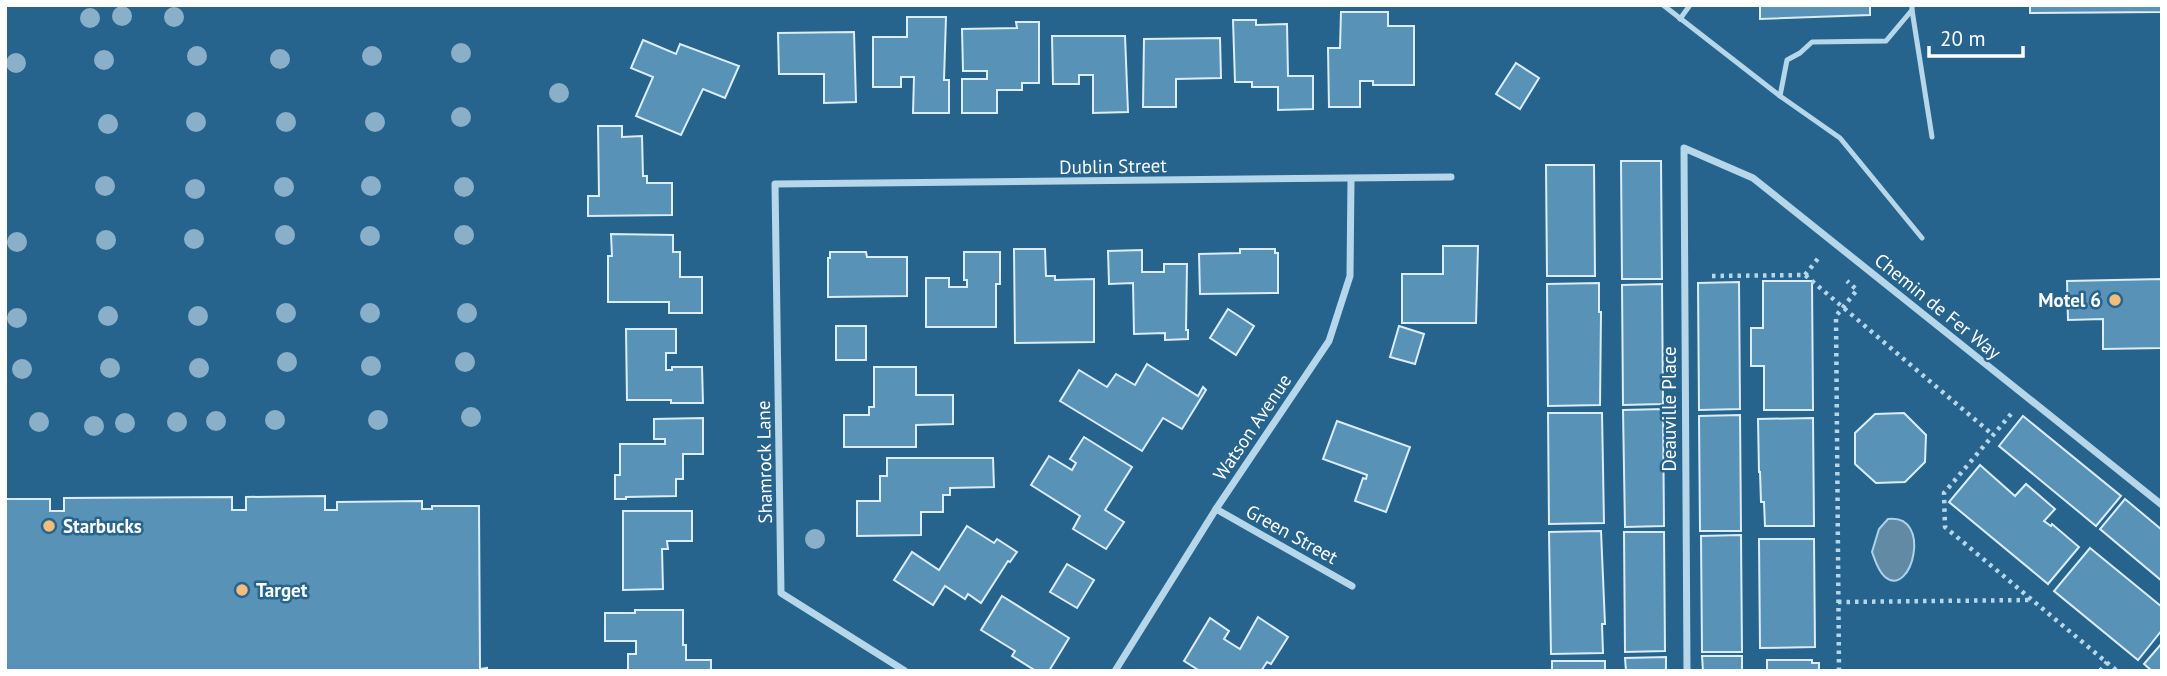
<svg xmlns="http://www.w3.org/2000/svg" width="2167" height="676" font-family="'PT Sans',sans-serif">
	<style>
		.water { fill: #638aa5; stroke: #abd3eb; stroke-width: 2 }
		.building { fill: #5892b7; stroke: #dbedf8; stroke-width: 2 }
		.lines { fill: none; stroke-linecap: round; stroke-linejoin: round }
		.path { stroke: #b6d7ea; stroke-width: 4.5; stroke-dasharray: 3.5 5; stroke-linecap: butt }
		.service { stroke: #b6d7ea; stroke-width: 5 }
		.minor { stroke: #b6d7ea; stroke-width: 7 }
		.tree { fill: #8aafc8 }
		.poi-dot { fill: #f3bd7c; stroke: #27648d; stroke-width: 2.5 }
		.labels { text-anchor: middle; dominant-baseline: central; stroke-width: 5; stroke-linejoin: round; paint-order: stroke }
		.street-label { font-size: 19px; fill: #fff; stroke: #27648d }
		.poi-label { font-size: 19px; font-weight: bold; fill: #fff; stroke: #27648d; text-anchor: start }
	</style>
	<rect width="100%" height="100%" fill="#27648d"/>
	<path class="water" d="M1888,519c45,-6 24,80 -3,58 -7,-6 -10,-17 -13,-25l7,-23z"/>
	<g class="building">
		<polygon points="1760,5 1870,5 1870,15 1760,19"/>
		<polygon points="2030,5 2162,5 2162,12 2030,13"/>
		<polygon points="1341,12 1388,12 1388,26 1414,26 1414,85 1373,85 1373,81 1360,81 1360,107 1329,107 1328,48 1340,48"/>
		<polygon points="907,17 946,17 944,80 949,80 949,113 913,113 914,77 901,77 901,87 873,87 873,37 907,37"/>
		<polygon points="1233,20 1256,20 1256,25 1287,24 1288,76 1313,76 1313,109 1278,110 1278,87 1252,87 1252,82 1235,82"/>
		<polygon points="1016,22 1039,22 1039,83 1022,83 1022,90 997,90 997,113 962,113 962,79 987,79 987,71 963,71 962,29 1017,28"/>
		<polygon points="854,32 856,102 824,103 824,74 779,74 778,33"/>
		<polygon points="1052,36 1125,36 1128,112 1093,113 1093,75 1079,75 1079,84 1053,84"/>
		<polygon points="1220,38 1221,78 1176,79 1176,107 1143,107 1144,39"/>
		<polygon points="643,40 676,54 680,44 739,66 725,98 703,89 681,135 636,116 653,77 631,68"/>
		<polygon points="1516,63 1539,78 1520,109 1496,94"/>
		<polygon points="598,126 622,126 622,137 642,136 643,176 647,176 647,183 672,183 672,215 588,216 588,196 599,196"/>
		<polygon points="1621,161 1661,161 1662,279 1622,279"/>
		<polygon points="1546,165 1594,165 1595,276 1547,276"/>
		<polygon points="611,234 673,235 673,252 680,252 680,277 702,277 702,313 669,313 669,302 608,302 608,256 612,256"/>
		<polygon points="1443,246 1478,246 1476,323 1402,323 1402,274 1443,274"/>
		<polygon points="1014,249 1045,249 1046,276 1055,276 1055,280 1094,279 1094,342 1015,343"/>
		<polygon points="1240,249 1275,249 1275,253 1278,253 1278,293 1200,294 1199,254 1240,253"/>
		<polygon points="1142,250 1142,272 1164,272 1164,264 1187,264 1186,330 1188,330 1188,339 1165,340 1165,333 1134,334 1133,283 1109,284 1108,251"/>
		<polygon points="830,252 866,252 867,257 907,257 907,296 828,297 828,258 830,258"/>
		<polygon points="964,252 1000,252 1000,284 996,284 996,327 926,327 926,278 949,278 949,287 967,287 967,280 964,280"/>
		<polygon points="2162,279 2162,348 2103,349 2103,319 2068,320 2067,281"/>
		<polygon points="1763,281 1812,281 1813,410 1764,410 1764,366 1751,366 1751,328 1763,328"/>
		<polygon points="1739,282 1740,409 1699,410 1698,283"/>
		<polygon points="1599,283 1599,312 1601,312 1600,405 1548,406 1547,284"/>
		<polygon points="1662,284 1663,404 1623,405 1622,285"/>
		<polygon points="1228,309 1254,326 1236,355 1210,338"/>
		<rect x="836" y="326" width="30" height="34"/>
		<polygon points="1399,326 1424,334 1415,364 1390,357"/>
		<polygon points="626,329 676,329 676,353 666,353 666,370 672,370 672,367 702,367 703,403 671,403 671,400 627,400"/>
		<polygon points="1147,364 1198,396 1203,387 1206,390 1182,429 1163,418 1142,451 1060,401 1079,370 1107,387 1116,374 1135,385"/>
		<polygon points="874,367 916,367 916,395 953,395 953,424 916,425 916,447 844,447 844,415 869,415 869,407 874,407"/>
		<polygon points="1663,409 1664,526 1625,527 1623,410"/>
		<polygon points="1548,413 1602,413 1604,523 1549,524"/>
		<polygon points="1904,413 1926,435 1925,462 1905,482 1876,483 1855,464 1855,433 1875,414"/>
		<polygon points="1740,415 1741,531 1700,531 1699,416"/>
		<polygon points="2023,416 2121,496 2096,526 1999,446"/>
		<polygon points="703,418 703,454 683,454 683,479 676,479 676,496 626,497 626,499 615,499 615,475 620,475 620,444 665,444 665,439 654,439 654,419"/>
		<polygon points="1813,418 1814,526 1765,526 1764,502 1761,502 1760,472 1759,472 1758,419"/>
		<polygon points="1337,421 1410,447 1386,512 1355,501 1363,478 1366,479 1367,475 1323,459"/>
		<polygon points="1084,437 1132,467 1105,510 1124,522 1106,549 1073,529 1080,516 1031,485 1049,456 1072,470 1076,463 1070,459"/>
		<polygon points="887,458 993,458 994,487 950,488 950,495 943,495 943,512 921,512 921,535 857,536 857,501 880,501 880,476 887,476"/>
		<polygon points="1980,465 2015,496 2026,484 2055,509 2044,521 2051,526 2052,524 2079,547 2048,584 1949,502"/>
		<polygon points="325,496 325,510 337,510 337,502 422,501 422,509 432,509 432,506 479,506 480,669 487,668 487,671 5,671 5,499 50,499 50,511 64,511 64,498 232,497 232,510 246,510 246,497"/>
		<polygon points="2125,499 2162,530 2162,581 2100,529"/>
		<polygon points="623,511 692,511 692,541 667,541 668,549 662,549 663,589 623,590"/>
		<polygon points="967,526 994,543 997,539 1017,552 1010,562 1008,561 981,603 968,594 965,599 945,586 933,605 894,580 912,552 939,570"/>
		<polygon points="1601,531 1605,624 1602,624 1603,653 1551,654 1549,532"/>
		<polygon points="1624,532 1664,532 1665,651 1625,652"/>
		<polygon points="1741,535 1742,652 1702,652 1701,536"/>
		<polygon points="1759,539 1814,539 1815,647 1760,648"/>
		<polygon points="2090,548 2162,607 2162,630 2138,660 2054,591"/>
		<polygon points="1067,564 1094,580 1077,608 1050,592"/>
		<polygon points="1002,596 1069,638 1049,671 1036,671 1012,656 1015,651 981,630"/>
		<polygon points="635,610 683,610 683,645 686,645 686,660 711,660 711,671 628,671 628,654 636,654 636,641 605,641 605,613 635,613"/>
		<polygon points="1258,617 1288,637 1271,664 1267,662 1261,671 1200,671 1184,661 1210,618 1229,631 1224,639 1240,649"/>
		<polygon points="2162,643 2162,671 2152,671 2144,664"/>
		<polygon points="1702,656 1742,656 1742,671 1703,671"/>
		<polygon points="1666,657 1666,671 1626,671 1625,658"/>
		<polygon points="1767,660 1812,660 1812,663 1819,663 1819,671 1767,671"/>
		<rect x="1552" y="661" width="53" height="10"/>
	</g>
	<g class="lines">
		<g class="path">
			<polyline points="1805,275 1820,256"/>
			<polyline points="1712,276 1805,275 1993,435"/>
			<polyline points="2011,414 1944,493 1945,527 2117,671"/>
			<polyline points="1838,602 2032,600"/>
			<polyline points="1839,671 1836,316 1857,290 1847,281"/>
			<polyline points="2100,671 2107,662"/>
		</g>
		<g class="service">
			<polyline points="1663,5 1780,96 1840,138 1922,238"/>
			<polyline points="1912,10 1932,137"/>
			<polyline points="1680,19 1690,5"/>
			<polyline points="1780,96 1787,60 1800,53 1812,42 1886,41 1912,10 1912,5"/>
		</g>
		<g class="minor">
			<polyline points="1216,509 1352,586"/>
			<polyline points="905,671 781,593 775,184 1451,177"/>
			<polyline points="1115,671 1216,509 1329,341 1350,276 1351,179"/>
			<polyline points="1687,671 1684,148 1753,178 2162,505"/>
		</g>
	</g>
	<g class="tree">
		<circle cx="122" cy="16" r="10"/>
		<circle cx="174" cy="17" r="10"/>
		<circle cx="90" cy="18" r="10"/>
		<circle cx="461" cy="53" r="10"/>
		<circle cx="197" cy="56" r="10"/>
		<circle cx="372" cy="56" r="10"/>
		<circle cx="280" cy="59" r="10"/>
		<circle cx="104" cy="60" r="10"/>
		<circle cx="16" cy="63" r="10"/>
		<circle cx="559" cy="93" r="10"/>
		<circle cx="461" cy="117" r="10"/>
		<circle cx="196" cy="122" r="10"/>
		<circle cx="286" cy="122" r="10"/>
		<circle cx="375" cy="122" r="10"/>
		<circle cx="108" cy="124" r="10"/>
		<circle cx="105" cy="186" r="10"/>
		<circle cx="371" cy="186" r="10"/>
		<circle cx="284" cy="187" r="10"/>
		<circle cx="464" cy="187" r="10"/>
		<circle cx="195" cy="189" r="10"/>
		<circle cx="285" cy="235" r="10"/>
		<circle cx="464" cy="235" r="10"/>
		<circle cx="370" cy="236" r="10"/>
		<circle cx="194" cy="239" r="10"/>
		<circle cx="106" cy="240" r="10"/>
		<circle cx="17" cy="242" r="10"/>
		<circle cx="286" cy="313" r="10"/>
		<circle cx="370" cy="313" r="10"/>
		<circle cx="467" cy="313" r="10"/>
		<circle cx="108" cy="316" r="10"/>
		<circle cx="198" cy="316" r="10"/>
		<circle cx="17" cy="318" r="10"/>
		<circle cx="287" cy="362" r="10"/>
		<circle cx="465" cy="362" r="10"/>
		<circle cx="371" cy="366" r="10"/>
		<circle cx="110" cy="368" r="10"/>
		<circle cx="199" cy="368" r="10"/>
		<circle cx="22" cy="369" r="10"/>
		<circle cx="471" cy="417" r="10"/>
		<circle cx="275" cy="420" r="10"/>
		<circle cx="378" cy="420" r="10"/>
		<circle cx="216" cy="421" r="10"/>
		<circle cx="39" cy="422" r="10"/>
		<circle cx="177" cy="422" r="10"/>
		<circle cx="125" cy="423" r="10"/>
		<circle cx="94" cy="426" r="10"/>
		<circle cx="815" cy="539" r="10"/>
	</g>
	<g class="poi-dot">
		<circle cx="2115" cy="300" r="7"/>
		<circle cx="49" cy="526" r="7"/>
		<circle cx="242" cy="590" r="7"/>
	</g>
	<g class="labels">
		<g class="street-label">
			<text transform="translate(1113 166) rotate(-1)">Dublin Street</text>
			<text transform="translate(1938 306) rotate(39)">Chemin de Fer Way</text>
			<text transform="translate(1669 409) rotate(-90)">Deauville Place</text>
			<text transform="translate(1252 427) rotate(-56)">Watson Avenue</text>
			<text transform="translate(764 462) rotate(-91)">Shamrock Lane</text>
			<text transform="translate(1292 534) rotate(29)">Green Street</text>
		</g>
		<g class="poi-label">
			<text x="2101" y="300" text-anchor="end">Motel 6</text>
			<text x="63" y="526">Starbucks</text>
			<text x="256" y="590">Target</text>
		</g>
	</g>
	<rect width="2167" height="676" fill="none" stroke="#ffffff" stroke-width="14"/>
	<path d="M1929 46v10h94v-10" fill="none" stroke="#ffffff" stroke-width="3.5"/>
	<text x="1940" y="46" font-size="21" fill="#ffffff" stroke="#27648d" stroke-width="5" paint-order="stroke">20 m</text>
</svg>
